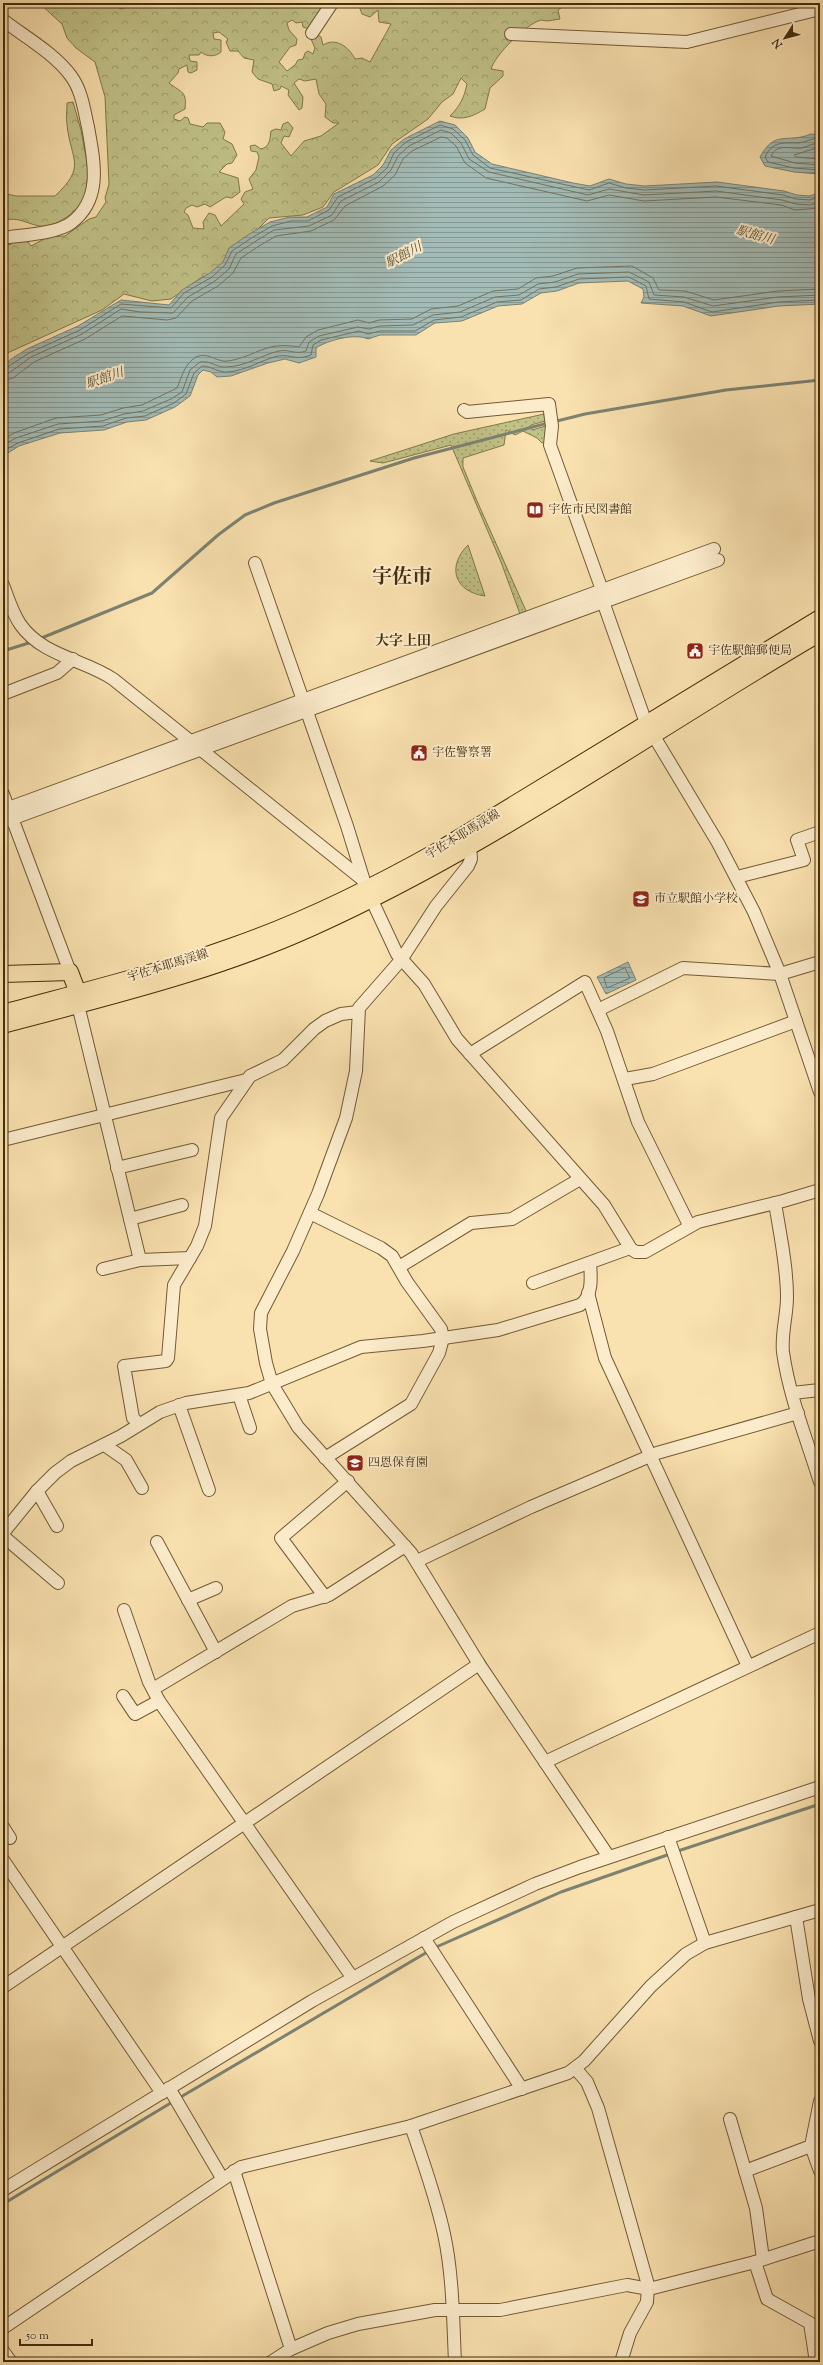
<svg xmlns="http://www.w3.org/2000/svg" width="823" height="2365" font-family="'Sorts Mill Goudy','Noto Serif JP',serif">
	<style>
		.grass { fill: url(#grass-dots); stroke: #837849 }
		.forest { fill: url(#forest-crowns); stroke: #837849; fill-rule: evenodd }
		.water { fill: url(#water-rules); stroke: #7d8271 }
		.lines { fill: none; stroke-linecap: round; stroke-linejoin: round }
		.shore { stroke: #747460; stroke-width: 1 }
		.stream { stroke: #7d8271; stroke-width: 3 }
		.minor-casing { stroke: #725a34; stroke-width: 14 }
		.major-casing { stroke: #452d0a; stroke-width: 18 }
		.minor { stroke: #fceccc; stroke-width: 12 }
		.major { stroke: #fae2b0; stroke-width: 16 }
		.labels { text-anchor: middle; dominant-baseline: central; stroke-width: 4; stroke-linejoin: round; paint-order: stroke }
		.poi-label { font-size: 12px; fill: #452d0a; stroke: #fceccc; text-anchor: start }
		.street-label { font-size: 12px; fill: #452d0a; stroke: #fceccc }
		.water-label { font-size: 13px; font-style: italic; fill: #5c5035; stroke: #fceccc }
		.quarter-label { font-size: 14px; font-weight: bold; fill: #452d0a; stroke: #fceccc }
		.town-label { font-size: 20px; font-weight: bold; fill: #452d0a; stroke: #fceccc }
	</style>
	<defs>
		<pattern id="grass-dots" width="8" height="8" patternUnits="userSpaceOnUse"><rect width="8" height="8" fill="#c1c288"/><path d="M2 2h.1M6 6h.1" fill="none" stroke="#9f9e6d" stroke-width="1.8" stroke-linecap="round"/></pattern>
		<pattern id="forest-crowns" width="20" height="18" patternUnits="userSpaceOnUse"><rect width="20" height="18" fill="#c1c288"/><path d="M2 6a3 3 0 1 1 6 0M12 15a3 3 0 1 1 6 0" fill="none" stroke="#9f9e6d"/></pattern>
		<pattern id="water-rules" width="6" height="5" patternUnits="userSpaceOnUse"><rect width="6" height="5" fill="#a2bbb6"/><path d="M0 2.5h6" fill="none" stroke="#869892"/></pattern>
	</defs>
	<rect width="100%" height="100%" fill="#fae2b0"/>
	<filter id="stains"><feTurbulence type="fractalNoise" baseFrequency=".005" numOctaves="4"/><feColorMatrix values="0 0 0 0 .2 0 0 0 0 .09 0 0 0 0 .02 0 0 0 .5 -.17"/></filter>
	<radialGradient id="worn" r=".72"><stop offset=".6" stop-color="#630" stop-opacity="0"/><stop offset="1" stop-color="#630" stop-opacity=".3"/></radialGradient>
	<g class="grass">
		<polygon points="544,414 545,421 531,425 532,430 546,426 546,442 542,443 537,438 523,431 515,435 506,430 504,445 463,458 463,467 477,501 527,613 520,614 501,562 451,445 383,463 370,461 454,434"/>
		<path d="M468,545l17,51c-30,-4 -39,-29 -17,-51z"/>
	</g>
	<g class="forest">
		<path d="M27,3h86l1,3 8,3 14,-6h194l-21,26 -6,-2 -1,-5 -6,1 -4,-3 -5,3 2,7 8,9 -1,6 -6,2 -11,15 8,9 8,-6 3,-5 5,-1 2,-6 3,-2 5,3 2,-6 -4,-9 5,-5 5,3 2,8c13,-8 26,2 32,14l7,-1 8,4 21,-38 -12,-2 -1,-12 -8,7 -8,-3 -4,-11h211l-11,7 2,9 -13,2 -6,-1c-15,4 -46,35 -50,49l12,2v5l-13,12 -5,21c-12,7 -22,12 -35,7 10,-10 14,-18 17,-32l-6,-6 -8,16 -11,8 -14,17 -36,25 -14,21 -44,27 -11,15 -20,8 -34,3 -46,46 -12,11 -9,2 -31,22 -19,2 -28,-7 -22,16 -99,45v-114l7,4 5,-5 13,2 3,4 17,-9 17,-1 24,-17 7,-2 10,-15 -1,-4 4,-14 -4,-87 -10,-35 -19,-14 -9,-10 -5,-14 -23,-21 -10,3zM219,32l9,7 -2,3 4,9h8l6,7 10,2 -2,12 6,7 14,5 2,7 6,-2 1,-3 8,4 -1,5 11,15 3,-2 1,-11 -9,-14 5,-4 6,2 11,-2 3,15 7,10 -1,13 8,6h6l-18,13 -17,5 -13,15 -10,-13 3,-7 5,1 4,-9 -5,-6 -5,2 -2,6 -5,-1 -5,2c-1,8 -1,16 -10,18l-6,-4 -5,1 1,5 6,1 2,5 -3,13 -7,9 4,10 -8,3 -4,7 3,5 -23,22 -6,-11 -6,-2 -6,9 1,7 -11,-1 -5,-13 -4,-3 2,-4 6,-3 5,2 8,-3 5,3 16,-10 6,1 8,-6 -2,-14 -19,-6 8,-8 5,-1 5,-8 -5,-11 -9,-5 2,-7 -5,-9h-13l-4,4 -13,-3 -2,-6 -3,-1 -5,4 -6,-2v-4l11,-6c2,-18 -3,-16 -16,-26l9,-10 1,-4 8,-4 1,7 3,1 6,-3v-8l-7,-1 -1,-6h10l2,-3c6,5 14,5 20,0v-12l-7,-1 -1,-6z"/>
		<path d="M73,102l8,28 10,54 -4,-4v20c-11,10 -31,29 -48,26 -14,-3 -19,-9 -36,-6v-27l13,3h39c32,-30 16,-35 12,-71 -1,-7 0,-15 0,-22z"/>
	</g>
	<g class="water">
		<path d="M440,121l15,4 13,13 7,14 17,12 81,19 17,3 19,-7 17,5 19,2 72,-4 67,9 13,4 12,1 11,-3v111l-41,2 -68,10 -28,-10 -42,-3 3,-6 -1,-8 -15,-8 -49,2 -22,8 -16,2 -19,11 -24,2 -36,15 -27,2 -19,12h-36l-12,4c-13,-6 -40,1 -52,9v9l-17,6 -14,-4 -17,4 -37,13 -14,1 -6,-5 -8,-2 -5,5 -8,21 -15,11 -29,13 -19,2 -23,8 -44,3 -41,13 -16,10v-89l8,-8 16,-10 51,-23 43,-26 48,5 13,-15 28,-17 13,-11 6,-14 22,-15 19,-11 20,-5h17l20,-10 7,-13 39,-19 10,-10 8,-15 13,-11z"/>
		<path d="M811,134l9,1v39l-26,-2 -29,-6 -5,-9c15,-28 27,-13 51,-23z"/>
		<polygon points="628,962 636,980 606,994 597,977"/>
	</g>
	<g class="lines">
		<g class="shore">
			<path d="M820,138c-8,0 -14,4 -21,5 -16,0 -27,-2 -34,14l3,5 26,6 26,2"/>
			<path d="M820,143c-8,0 -12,4 -19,5 -11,1 -24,-5 -30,8l24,7 25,2"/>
			<polyline points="820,149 813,149 794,155 796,157 820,159"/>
			<polyline points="3,370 29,353 80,330 121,304 171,308 184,293 212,277 225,265 232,251 253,237 272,226 291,221 308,221 329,210 338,197 376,178 387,168 394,153 406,142 440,125 453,129 465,140 473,155 490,168 589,190 609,183 626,188 645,190 716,186 783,195 796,199 810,200 820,197"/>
			<polyline points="3,375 9,373 31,357 82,334 121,309 140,312 173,313 188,297 215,281 229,269 236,254 256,241 274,230 309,226 332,215 341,201 379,182 391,170 398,156 409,146 441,130 451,133 461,143 469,159 489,172 588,195 609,189 644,195 716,191 782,200 796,204 810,205 820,202"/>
			<polyline points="3,381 13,378 34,362 85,339 122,316 167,320 176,318 192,301 218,286 233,273 241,258 259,246 276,236 311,231 334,220 345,206 383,186 395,175 403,159 412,151 441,137 447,138 456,146 465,163 486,178 587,201 609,195 644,201 716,197 781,205 795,210 820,208"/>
			<path d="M3,439l11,-6 42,-15 45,-3 22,-7 19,-3 35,-17c5,-11 7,-24 19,-31 12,-6 21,6 32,4 30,-5 36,-20 71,-14l7,-10 12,-7 40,-10 11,3 10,-3 33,-1 19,-10 27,-3 35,-15 25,-2 18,-11 17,-2 24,-8 55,-2 21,12 6,12 26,1 29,9 64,-9 42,-2"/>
			<path d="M3,445l13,-7 42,-14 44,-3 22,-7 19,-3 28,-12 11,-7 8,-22 10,-8c10,-2 17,6 26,5 18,0 36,-12 53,-16 10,-2 17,4 27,0l3,-9 10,-6 39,-9 11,2 11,-3 33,-1 20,-10 27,-3 35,-15 24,-2 19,-11 17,-2 23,-8 51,-2 20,10 5,13 30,2 29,9 65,-9 42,-2"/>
			<path d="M3,451l15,-8 41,-14 44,-3 23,-8 19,-2 29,-13 12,-9 8,-21 8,-7c10,0 16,7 26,6 17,-1 33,-12 50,-16 14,-2 17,5 33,-1l2,-10 8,-5 38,-9 9,3 12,-3h35l19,-11 27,-3 36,-15 24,-2 18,-11 17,-2 23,-8 50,-2 17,9 3,13 35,3 28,10 67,-10 41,-2"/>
			<polygon points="625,968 630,978 607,988 604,978"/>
		</g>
		<g class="stream">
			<polyline points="553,422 585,414 726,390 820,380"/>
			<polyline points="39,639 152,593 218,535 245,515 274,503 414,458 548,423"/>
			<polyline points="3,651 32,642"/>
			<polyline points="675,1852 820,1804"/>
			<polyline points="434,1948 561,1892 670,1854"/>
			<polyline points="179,2098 429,1951"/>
			<polyline points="3,2204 174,2101"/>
		</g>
		<g class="minor-casing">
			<g id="minor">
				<path d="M3,20c22,17 51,33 68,56 11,15 13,34 17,51 6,34 15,72 -17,96 -15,11 -50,12 -68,15"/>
				<polyline points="312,33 332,3"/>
				<polyline points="511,34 687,42 820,9"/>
				<polyline points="464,410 467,412 549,404 552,426 550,445 602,590"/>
				<polyline points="255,563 347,826 364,881"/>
				<path d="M3,585c5,13 9,27 17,39 22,32 63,35 93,55l249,200 35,75 27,30 33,55 147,166 27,44 5,3h9l53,-30 85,-21 37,-11"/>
				<polyline points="601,596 646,723 718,843 754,912 780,974 820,1092"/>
				<polyline points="3,694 57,673 73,659"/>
				<polyline points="3,794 70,972"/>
				<polyline points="3,810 714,549"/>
				<polyline points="3,822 718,560"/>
				<polyline points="470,847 471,859 468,866 436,906 401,960 359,1008 356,1071 346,1118 318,1194 293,1251 261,1313 260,1329 266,1363 272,1384 298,1427 411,1553 479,1664 609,1857"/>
				<polyline points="737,877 804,860 797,840 820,832"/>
				<polyline points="78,1005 140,1260"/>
				<polyline points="598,1010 683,968 780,974 820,962"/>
				<polyline points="470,1054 585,982 607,1031 638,1122 689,1225"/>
				<polyline points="625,1079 653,1074 796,1021"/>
				<polyline points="3,1140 246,1080"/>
				<polyline points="117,1168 192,1150"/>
				<path d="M775,1203c5,31 12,63 12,94 0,19 -6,37 -4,55 6,44 24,88 37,130"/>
				<polyline points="310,1213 381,1248 392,1256 407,1282 441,1329 443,1338 439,1353 411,1404 325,1458"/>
				<polyline points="130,1219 182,1205"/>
				<polyline points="399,1267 471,1223 512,1219 580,1179"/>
				<polyline points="103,1269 140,1260 190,1258"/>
				<polyline points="533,1283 630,1248"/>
				<polyline points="588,1293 605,1358 748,1666"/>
				<polyline points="792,1393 820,1390"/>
				<polyline points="239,1395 250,1428"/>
				<polyline points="179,1405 209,1490"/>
				<polyline points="139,1424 133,1418 124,1366 166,1361 168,1358 174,1285 197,1246 205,1226 221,1118 250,1076 283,1060 314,1029 325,1021 341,1014 358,1012"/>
				<polyline points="106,1446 126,1460 142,1488"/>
				<polyline points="37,1491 57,1526"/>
				<path d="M3,1533l34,-42 18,-18 16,-12 50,-25 39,-24 26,-9 63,-10 112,-46 62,-6 75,-11 82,-25c13,-8 11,-29 10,-42"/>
				<polyline points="3,1536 58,1583"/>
				<polyline points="157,1542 216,1652"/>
				<polyline points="417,1561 531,1507 657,1453 798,1413"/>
				<polyline points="325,1597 281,1538 348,1481"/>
				<polyline points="188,1600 216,1588"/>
				<polyline points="124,1610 149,1682 159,1701 352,1977"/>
				<polyline points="153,1689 292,1606 329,1595 405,1546"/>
				<polyline points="123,1696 135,1714 159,1701"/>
				<polyline points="545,1762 820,1633"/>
				<polyline points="3,1827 10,1838"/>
				<polyline points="668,1837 705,1943"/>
				<polyline points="3,1860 162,2093"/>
				<polyline points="796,1917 809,1999 820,2041"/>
				<polyline points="424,1938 522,2089"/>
				<polyline points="3,1987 479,1664"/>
				<polyline points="575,2068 587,2082 598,2108 648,2285 647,2302 630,2333 621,2362"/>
				<polyline points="169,2088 222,2178"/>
				<polyline points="730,2119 756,2208 763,2259"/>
				<path d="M411,2126c12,35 25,71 33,108 9,41 9,86 11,128"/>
				<polyline points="811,2146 820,2171"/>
				<polyline points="234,2171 291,2349"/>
				<polyline points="745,2171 811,2146 820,2101"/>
				<polyline points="3,2190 312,2001 453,1922 535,1884 580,1867 820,1787"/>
				<polyline points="755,2262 767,2299 810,2323 816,2362"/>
				<polyline points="3,2328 241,2167 411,2126 568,2073 584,2061 651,1986 686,1954 705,1943 820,1910"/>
				<polyline points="3,2351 11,2362"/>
				<polyline points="271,2362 291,2349 328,2333 358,2324 435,2310 500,2310 627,2285 649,2289 755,2262 820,2241"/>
			</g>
		</g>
		<g class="major-casing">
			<g id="major">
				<polyline points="3,974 70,972 78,993 78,1004"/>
				<path d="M3,1013c77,-21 155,-40 230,-67 72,-25 140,-59 206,-96l381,-232"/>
				<path d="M3,1025c104,-28 211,-53 310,-98 178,-80 339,-196 507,-294"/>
			</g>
		</g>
		<use href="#minor" class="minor"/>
		<use href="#major" class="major"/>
	</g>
	<defs>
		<g id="library-square" transform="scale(0.9)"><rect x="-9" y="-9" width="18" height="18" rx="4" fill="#8f2418" stroke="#fceccc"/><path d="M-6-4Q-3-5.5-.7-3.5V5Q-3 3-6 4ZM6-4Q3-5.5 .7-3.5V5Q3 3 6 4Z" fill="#fff"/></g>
		<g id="civic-square" transform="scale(0.9)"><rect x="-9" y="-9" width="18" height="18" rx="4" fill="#8f2418" stroke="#fceccc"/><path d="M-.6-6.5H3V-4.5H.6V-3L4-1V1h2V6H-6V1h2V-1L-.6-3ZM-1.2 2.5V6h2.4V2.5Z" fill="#fff"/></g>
		<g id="school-square" transform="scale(0.9)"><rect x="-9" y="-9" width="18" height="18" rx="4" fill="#8f2418" stroke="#fceccc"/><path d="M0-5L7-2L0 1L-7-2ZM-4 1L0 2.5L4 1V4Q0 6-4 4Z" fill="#fff"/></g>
	</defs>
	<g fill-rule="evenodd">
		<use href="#library-square" x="535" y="510"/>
		<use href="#civic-square" x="695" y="651"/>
		<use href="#civic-square" x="419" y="753"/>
		<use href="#school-square" x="641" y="899"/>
		<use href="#school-square" x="355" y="1463"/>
	</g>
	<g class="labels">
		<g class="poi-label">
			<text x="548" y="510">宇佐市民図書館</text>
			<text x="708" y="651">宇佐駅館郵便局</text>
			<text x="432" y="753">宇佐警察署</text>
			<text x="654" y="899">市立駅館小学校</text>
			<text x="368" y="1463">四恩保育園</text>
		</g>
		<g class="street-label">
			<text transform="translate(463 835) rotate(-31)">宇佐本耶馬渓線</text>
			<text transform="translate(168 966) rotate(-17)">宇佐本耶馬渓線</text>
		</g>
		<g class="water-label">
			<text transform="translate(755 236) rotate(15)">駅館川</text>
			<text transform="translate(404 256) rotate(-28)">駅館川</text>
			<text transform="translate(105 379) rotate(-19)">駅館川</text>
		</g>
		<g class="quarter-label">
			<text x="403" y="642">大字上田</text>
		</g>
		<g class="town-label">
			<text x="402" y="578">宇佐市</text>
		</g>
	</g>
	<rect width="823" height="2365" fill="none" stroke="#fae2b0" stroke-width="16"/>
	<rect x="4" y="4" width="815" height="2357" fill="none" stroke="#452d0a" stroke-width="2"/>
	<rect x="8" y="8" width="807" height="2349" fill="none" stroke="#452d0a"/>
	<g transform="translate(785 38) rotate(234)" stroke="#fceccc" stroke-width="3" paint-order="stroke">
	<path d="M0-3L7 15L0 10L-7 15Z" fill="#452d0a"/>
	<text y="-6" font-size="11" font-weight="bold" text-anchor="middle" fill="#452d0a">N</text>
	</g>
	<path d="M20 2339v6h72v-6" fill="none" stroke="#452d0a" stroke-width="2"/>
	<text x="26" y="2339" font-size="12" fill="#452d0a" stroke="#fceccc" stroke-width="3" paint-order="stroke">50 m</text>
	<rect width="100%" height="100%" filter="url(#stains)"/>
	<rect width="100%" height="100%" fill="url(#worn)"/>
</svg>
